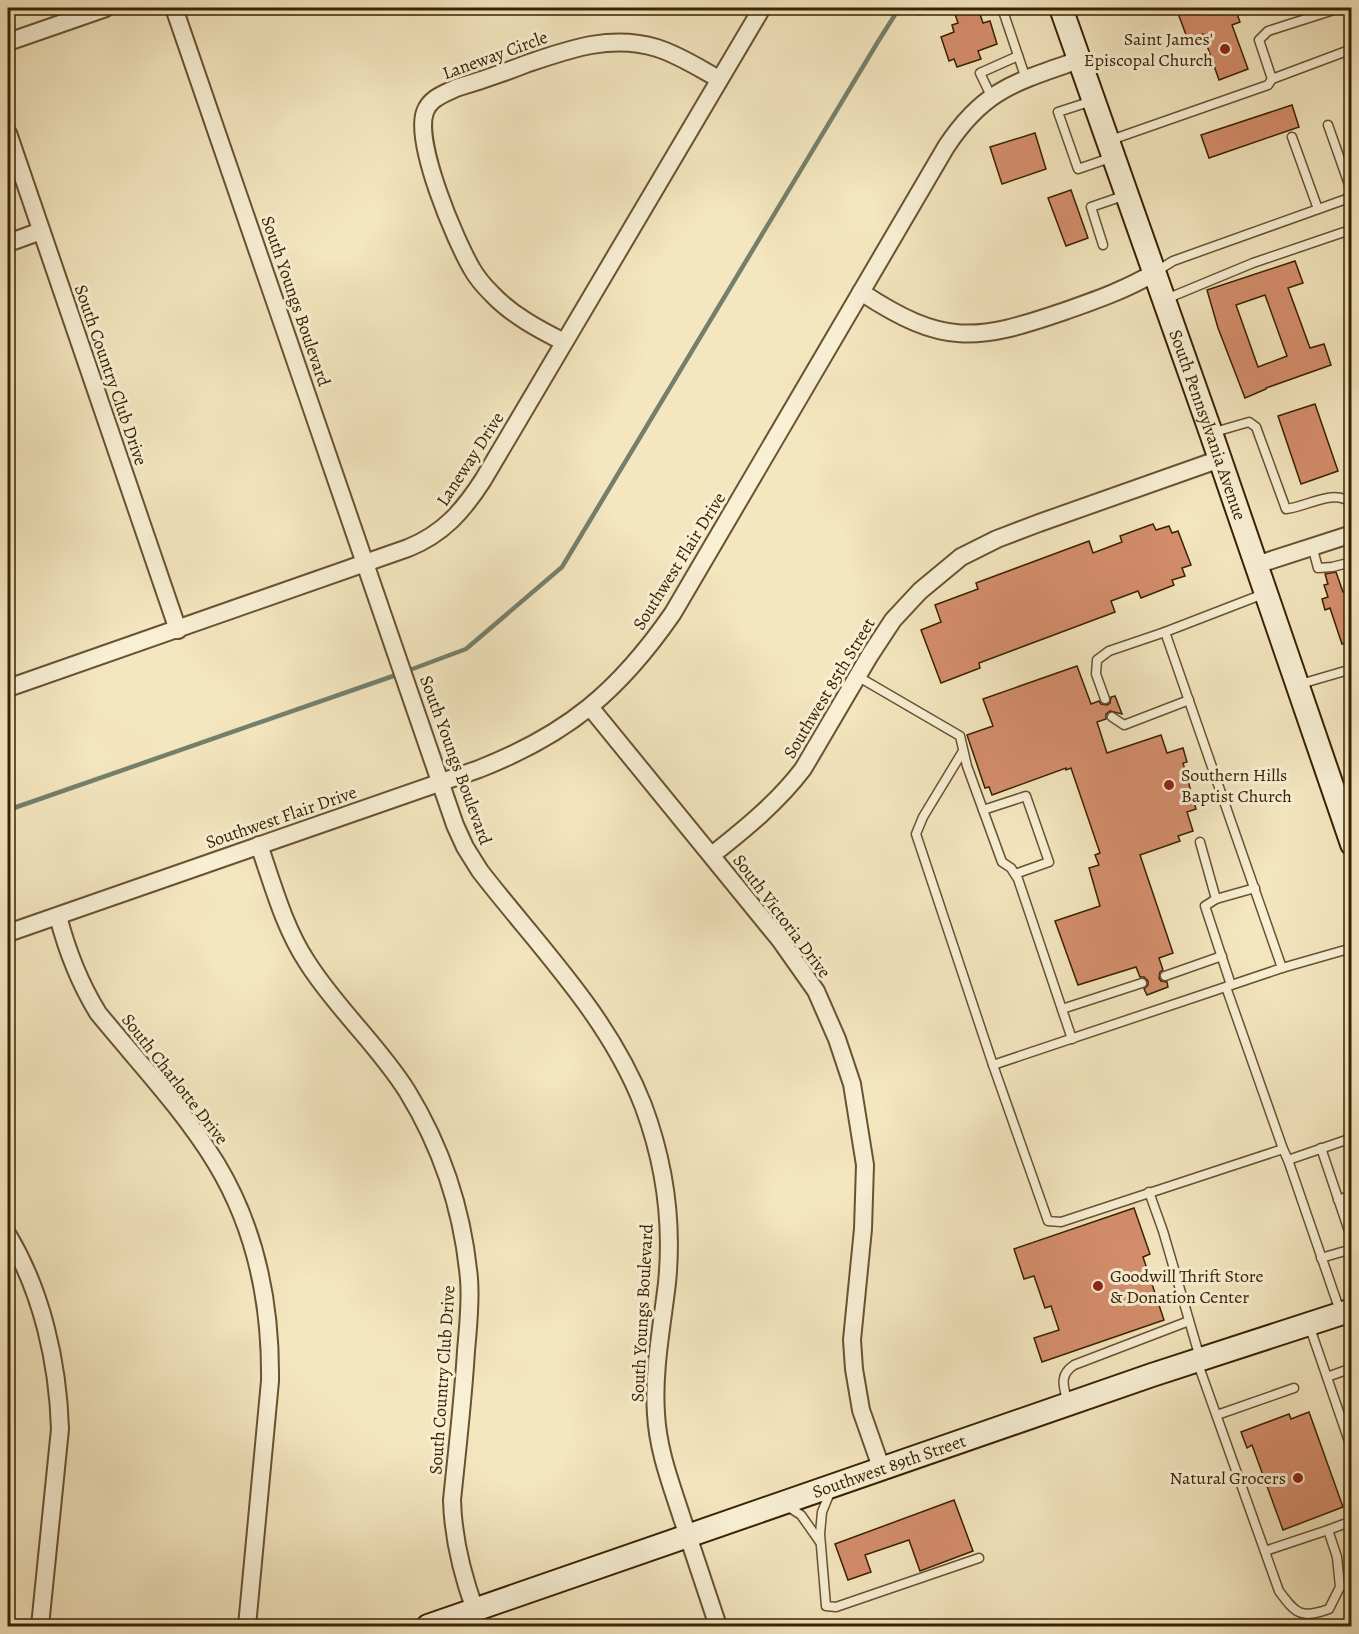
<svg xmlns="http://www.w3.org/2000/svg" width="1359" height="1634" font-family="Alegreya,serif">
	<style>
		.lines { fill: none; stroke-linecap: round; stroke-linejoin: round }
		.stream { stroke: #74806c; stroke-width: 4.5 }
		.building { fill: #d58e6d; stroke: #392200; stroke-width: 1.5; fill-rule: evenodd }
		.lane-casing { stroke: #685330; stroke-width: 11 }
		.street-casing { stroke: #685330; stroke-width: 20 }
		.secondary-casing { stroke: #392200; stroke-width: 26 }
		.lane { stroke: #f8efd5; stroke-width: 8 }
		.street { stroke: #f8efd5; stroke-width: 16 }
		.secondary { stroke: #f8efd5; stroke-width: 22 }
		.poi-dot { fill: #8f2418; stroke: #f8efd5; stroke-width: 2 }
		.labels { text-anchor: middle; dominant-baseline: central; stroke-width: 6; stroke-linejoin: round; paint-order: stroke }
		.poi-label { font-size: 18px; fill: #392200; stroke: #f8efd5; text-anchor: end }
		.street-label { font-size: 18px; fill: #392200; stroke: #f8efd5 }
	</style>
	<rect width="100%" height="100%" fill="#f4e6bf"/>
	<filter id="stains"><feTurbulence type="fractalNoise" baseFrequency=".00333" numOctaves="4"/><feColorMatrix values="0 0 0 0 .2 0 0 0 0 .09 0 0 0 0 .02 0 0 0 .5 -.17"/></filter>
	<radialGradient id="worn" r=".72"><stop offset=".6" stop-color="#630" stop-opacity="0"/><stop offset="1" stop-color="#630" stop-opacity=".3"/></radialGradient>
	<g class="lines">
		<g class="stream">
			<polyline points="407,671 466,649 562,567 879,40 898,10 901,8"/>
			<polyline points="8,810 399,674"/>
		</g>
	</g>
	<g class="building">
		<polygon points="953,8 978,8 983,23 990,21 997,44 978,51 981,59 957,67 954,59 949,61 941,37 954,32 952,25 958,23"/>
		<polygon points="1176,8 1235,8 1240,22 1232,25 1248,69 1219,80 1203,34 1188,40"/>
		<polygon points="1292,105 1299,127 1209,158 1201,135"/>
		<polygon points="1035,133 1046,169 1002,184 990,147"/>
		<polygon points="1071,190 1088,238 1066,246 1048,198"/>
		<path d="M1295,261l8,22 -15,5 22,60 14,-4 7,21 -65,23v1l-21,9 -27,-70 -11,-38zM1265,295l22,61 -29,11 -22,-62z"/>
		<polygon points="1315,404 1338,471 1301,484 1278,416"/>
		<polygon points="1153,524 1156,530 1169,526 1172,533 1178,531 1191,565 1182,568 1185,576 1172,580 1174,585 1141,598 1138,591 1111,601 1115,612 979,663 980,668 941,683 921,630 941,622 935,605 978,589 976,583 1089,541 1093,553 1122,542 1120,536"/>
		<polygon points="1336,572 1343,592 1352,589 1352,641 1342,644 1330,608 1325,610 1322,599 1328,597 1324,585 1328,584 1325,574"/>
		<polygon points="1077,666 1091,704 1099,701 1101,704 1107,705 1110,703 1111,697 1115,696 1122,714 1110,711 1106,714 1106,719 1097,722 1107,753 1161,735 1167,753 1183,748 1187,762 1183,763 1196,809 1187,812 1193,831 1178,836 1180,841 1140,855 1173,953 1159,958 1163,970 1160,972 1159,978 1161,981 1167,982 1168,987 1147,995 1144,989 1148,985 1148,981 1144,977 1140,977 1136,967 1078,985 1055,921 1100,906 1089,868 1099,865 1095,855 1100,853 1071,768 1066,770 1066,768 992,795 989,787 985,788 967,735 993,726 983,699"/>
		<polygon points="1134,1208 1150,1254 1143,1257 1164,1320 1042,1362 1034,1338 1059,1330 1051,1306 1045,1308 1034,1276 1024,1279 1014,1249"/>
		<polygon points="1309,1412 1343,1507 1283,1530 1252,1445 1247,1448 1241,1432 1289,1414 1291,1419"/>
		<polygon points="954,1500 973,1551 920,1571 909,1540 865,1555 871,1572 848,1580 835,1544"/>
	</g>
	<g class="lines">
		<g class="lane-casing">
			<g id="lane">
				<polyline points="1002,8 1026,79"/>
				<polyline points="920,10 926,8"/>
				<polyline points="1272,79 1259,40 1268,31 1340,8"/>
				<polyline points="991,96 980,73 1018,56"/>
				<polyline points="1092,101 1058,112 1078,169 1113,157"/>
				<polyline points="1328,125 1352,193"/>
				<polyline points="1292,137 1318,209"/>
				<polyline points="1108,141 1268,85 1272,79 1352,49"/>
				<polyline points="1103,245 1091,207 1126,195"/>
				<polyline points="1157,271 1173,261 1352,197"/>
				<polyline points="1166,299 1253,263 1347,231"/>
				<path d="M1211,433l38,-11 7,5 30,82c21,-2 47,-21 66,-6"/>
				<polyline points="1312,546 1318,568 1332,567 1352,562"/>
				<polyline points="1266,593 1165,632 1282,968 1352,948"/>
				<polyline points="857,676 960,736 967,766 1002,862 1011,868 1018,879 1072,1039"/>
				<polyline points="1297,685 1352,669"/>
				<polyline points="1105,699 1096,674 1097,660 1109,651 1165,632"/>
				<polyline points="1112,717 1124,725 1189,700"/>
				<polyline points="963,751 923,817 916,834 993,1065"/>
				<polyline points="983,810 1026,796 1049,862 1015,874"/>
				<polyline points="1200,842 1216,899 1255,888"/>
				<polyline points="1216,899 1205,906 1231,985"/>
				<polyline points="1282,968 993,1065 1048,1221 1061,1222 1283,1149 1288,1160"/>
				<polyline points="1165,976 1222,956"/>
				<polyline points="1226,987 1283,1149"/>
				<polyline points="1062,1009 1142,983"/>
				<polyline points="1321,1148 1352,1240"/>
				<polyline points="1149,1192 1163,1231 1200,1358"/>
				<polyline points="1338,1200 1352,1195"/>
				<polyline points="1352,1212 1352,1218"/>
				<polyline points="1321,1258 1352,1249"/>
				<polyline points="1340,1311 1288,1160 1352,1138"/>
				<polyline points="1309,1325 1352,1450"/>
				<path d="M1197,1361l82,230c17,23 22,28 50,18l11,-22 -3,-30 -9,-27 24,-9"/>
				<polyline points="1327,1377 1352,1368"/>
				<path d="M1068,1404c-4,-17 -10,-28 6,-39l115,-44"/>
				<polyline points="1217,1415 1294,1388"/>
				<polyline points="831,1490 822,1512 820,1534 826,1606 836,1607 979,1558"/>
				<polyline points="787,1506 801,1515 820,1542"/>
				<polyline points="1265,1551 1328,1530"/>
			</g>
		</g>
		<g class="street-casing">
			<g id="street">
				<path d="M174,8l281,817 10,22 15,24c58,75 128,144 163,234 21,56 30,118 24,178 -5,43 -14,87 -11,131 2,36 14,67 25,101 12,37 25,74 37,111"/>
				<polyline points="8,42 106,8"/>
				<polyline points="8,133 178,630"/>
				<polyline points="8,243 41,231"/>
				<path d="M861,292c82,54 114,50 204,19 31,-11 60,-21 89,-38"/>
				<path d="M564,342c-26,-13 -52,-27 -72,-48 -8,-8 -15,-16 -20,-25 -17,-29 -58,-126 -47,-157 5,-14 19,-18 31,-24 24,-7 47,-15 70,-24 44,-15 85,-30 131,-16 22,7 42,20 62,31"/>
				<polyline points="1256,565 1352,534"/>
				<path d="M8,688l400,-140c35,-14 55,-37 75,-68l279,-472"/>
				<polyline points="590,707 780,940 816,991 837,1039 852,1084 865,1165 863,1229 852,1340 854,1369 861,1410 882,1470"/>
				<polyline points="1337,802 1352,797"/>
				<path d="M259,845c14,40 25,82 48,117 29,46 71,83 100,129 35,57 56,121 62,188 2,24 -1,48 -3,72 -3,50 -9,100 -14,149 1,39 10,74 23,110"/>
				<path d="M712,855c33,-26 65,-52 91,-86l67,-114 23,-35 27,-29 41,-34 36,-18 42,-16 181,-64"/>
				<path d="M58,916c9,35 21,66 40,97 40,49 85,96 118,150 40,66 55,143 54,218l-23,245"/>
				<path d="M8,933l471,-164c89,-35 140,-78 194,-156l273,-466c38,-58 70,-65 133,-87"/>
				<path d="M8,1235c34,57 50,128 52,194l-20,197"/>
			</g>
		</g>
		<g class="secondary-casing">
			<g id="secondary">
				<path id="s1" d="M1061,8l150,425 141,411"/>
				<path id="s2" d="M428,1626l724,-251 200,-65"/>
			</g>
		</g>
		<use href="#lane" class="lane"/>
		<use href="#street" class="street"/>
		<use href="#secondary" class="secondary"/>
	</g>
	<g class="poi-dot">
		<circle cx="1225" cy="49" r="6"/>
		<circle cx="1169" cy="785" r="6"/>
		<circle cx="1098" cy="1286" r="6"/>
		<circle cx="1298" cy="1478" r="6"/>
	</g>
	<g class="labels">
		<g class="poi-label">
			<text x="1213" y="39">Saint James'<tspan x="1213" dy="21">Episcopal Church</tspan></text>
			<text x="1181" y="775" text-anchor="start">Southern Hills<tspan x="1181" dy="21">Baptist Church</tspan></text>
			<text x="1110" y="1276" text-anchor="start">Goodwill Thrift Store<tspan x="1110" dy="21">&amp; Donation Center</tspan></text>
			<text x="1286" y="1478">Natural Grocers</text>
		</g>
		<g class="street-label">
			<text transform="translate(495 55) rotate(-20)">Laneway Circle</text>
			<text transform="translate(296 301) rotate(71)">South Youngs Boulevard</text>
			<text transform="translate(111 375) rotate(71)">South Country Club Drive</text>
			<text stroke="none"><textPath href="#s1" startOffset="442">South Pennsylvania Avenue</textPath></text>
			<text transform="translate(470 459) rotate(-57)">Laneway Drive</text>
			<text transform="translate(679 561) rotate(-58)">Southwest Flair Drive</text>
			<text transform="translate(829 688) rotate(-59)">Southwest 85th Street</text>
			<text transform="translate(456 760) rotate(70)">South Youngs Boulevard</text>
			<text transform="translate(281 817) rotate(-19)">Southwest Flair Drive</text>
			<text transform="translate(782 916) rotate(53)">South Victoria Drive</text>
			<text transform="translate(175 1079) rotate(52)">South Charlotte Drive</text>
			<text transform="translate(642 1313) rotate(-87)">South Youngs Boulevard</text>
			<text transform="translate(442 1380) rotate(-86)">South Country Club Drive</text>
			<text stroke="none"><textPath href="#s2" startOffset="488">Southwest 89th Street</textPath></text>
		</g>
	</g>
	<rect width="1359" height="1634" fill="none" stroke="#f4e6bf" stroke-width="30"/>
	<rect x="9" y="9" width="1341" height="1616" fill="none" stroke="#392200" stroke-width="3"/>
	<rect x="15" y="15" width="1329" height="1604" fill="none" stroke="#392200" stroke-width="1.5"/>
	<rect width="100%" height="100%" filter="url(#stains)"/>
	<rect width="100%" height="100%" fill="url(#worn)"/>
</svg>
